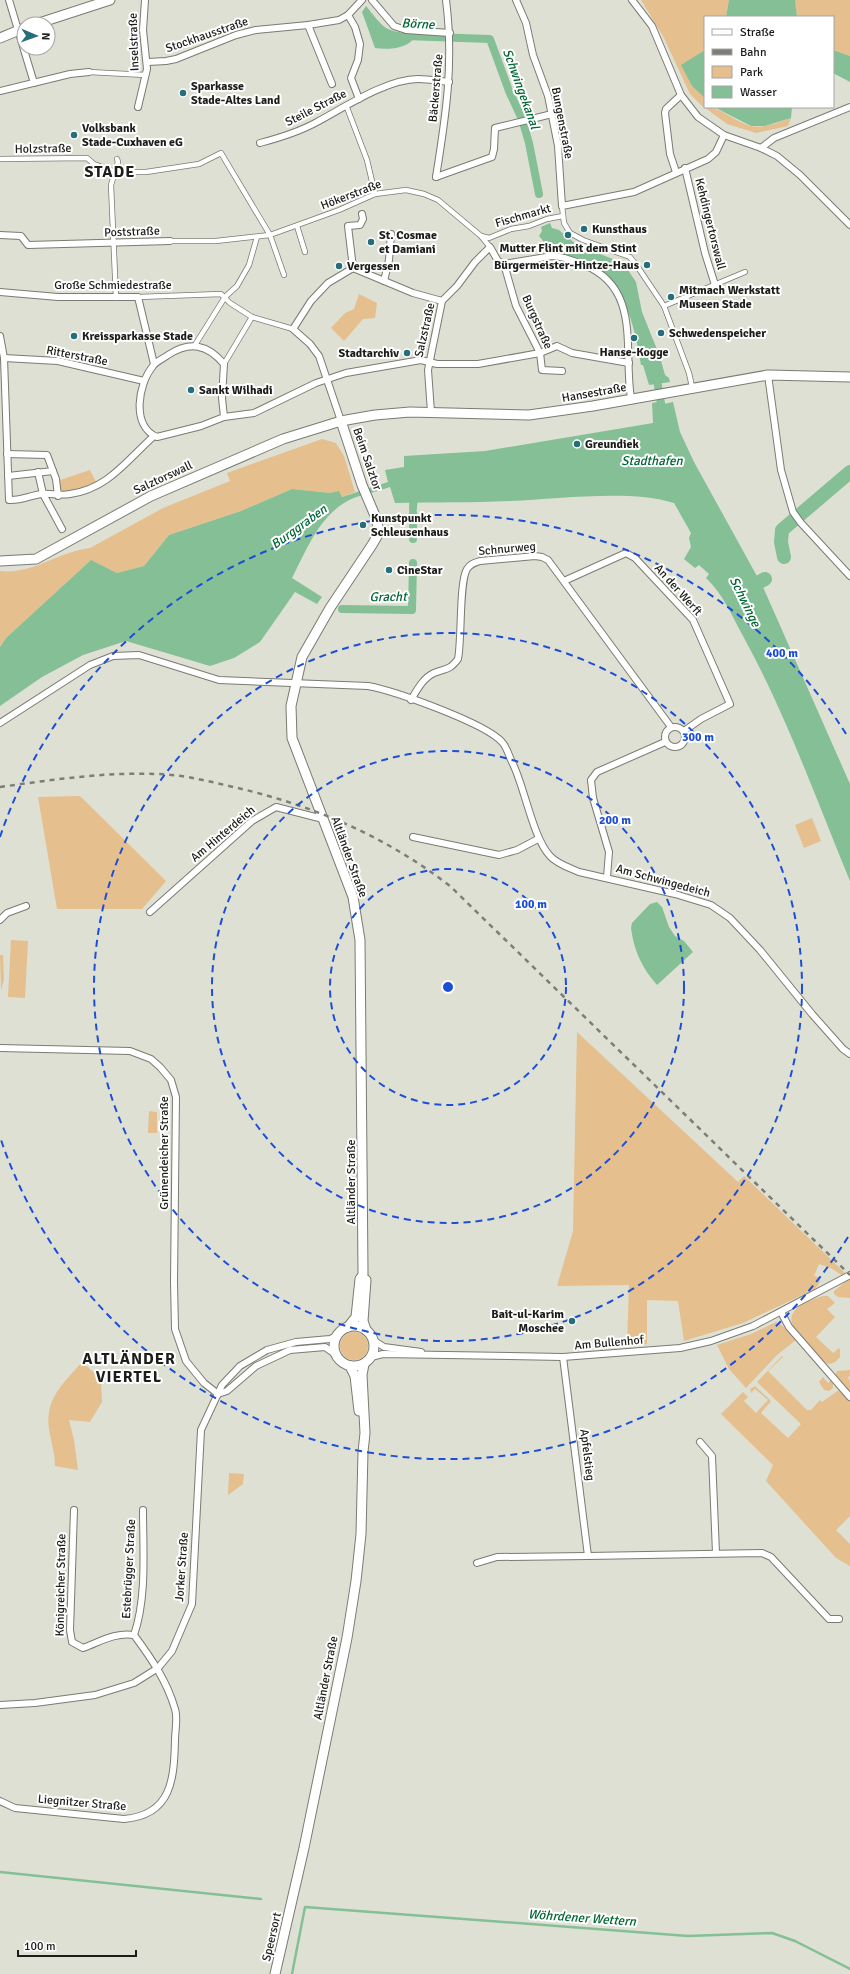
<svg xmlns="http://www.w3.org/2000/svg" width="850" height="1974" font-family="Signika,sans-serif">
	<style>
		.green { fill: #e5bf8d }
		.water { fill: #84bf95 }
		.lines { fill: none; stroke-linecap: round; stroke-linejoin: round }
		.stream { stroke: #84bf95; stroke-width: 2.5 }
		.canal { stroke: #84bf95; stroke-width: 8 }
		.river { stroke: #84bf95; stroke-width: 14 }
		.pedestrian-casing { stroke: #7a7b71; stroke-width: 6 }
		.minor-casing { stroke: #7a7b71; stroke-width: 8 }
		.secondary-casing { stroke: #7a7b71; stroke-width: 11 }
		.pedestrian { stroke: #fff; stroke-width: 4.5 }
		.minor { stroke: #fff; stroke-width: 6 }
		.secondary { stroke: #fff; stroke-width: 9 }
		.rail { stroke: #7d7f77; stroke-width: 2.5; stroke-dasharray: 5 5; stroke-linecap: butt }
		.ring { fill: none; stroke: #1d4ed8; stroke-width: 2; stroke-dasharray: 7 5 }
		.poi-dot { fill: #276e7b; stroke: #fff; stroke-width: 1.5 }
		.labels { text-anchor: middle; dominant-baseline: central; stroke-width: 4; stroke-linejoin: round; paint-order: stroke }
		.street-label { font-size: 12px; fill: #1c1d19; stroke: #fff }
		.poi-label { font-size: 12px; font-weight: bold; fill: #1c1d19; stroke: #fff; text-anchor: start }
		.water-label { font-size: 13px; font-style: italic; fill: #006734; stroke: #fff }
		.district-label { font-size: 16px; font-weight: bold; letter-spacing: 1px; fill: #1c1d19; stroke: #fff }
		.centre { fill: #1d4ed8; stroke: #fff; stroke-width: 2 }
		.ring-label { font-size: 12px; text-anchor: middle; font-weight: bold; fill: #1d4ed8; stroke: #fff; stroke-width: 4; stroke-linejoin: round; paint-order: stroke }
	</style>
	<rect width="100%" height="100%" fill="#dee0d4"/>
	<g class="green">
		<path d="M641,0h88l-3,17h-21v33l-23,15 10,21 13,12v9c17,0 29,15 46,19 13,3 28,-4 40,-8l-3,8 -32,7 -29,-9 -26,-19 -11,-11 -26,-56z"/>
		<polygon points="795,0 850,0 850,56 833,50 833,17 797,17"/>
		<polygon points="359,294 377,303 375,318 363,319 344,341 331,328 345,313 354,309"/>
		<path d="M322,439l14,4 8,13 11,36 -13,5 -3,-6 -9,2 -38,-4 -51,22 -72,24 -25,31 -27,7 -26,-13 -85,78 -6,9v-76c32,4 58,-19 90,-23l73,-40 67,-27 -3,-8z"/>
		<polygon points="90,470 96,482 83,488 62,492 61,490 60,480"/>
		<polygon points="80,796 166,881 142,909 57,909 38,797"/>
		<polygon points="812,818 821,841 804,848 795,825"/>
		<polygon points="11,940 28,941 25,998 8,997"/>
		<polygon points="0,955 3,955 4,980 1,990"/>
		<polygon points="577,1032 738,1182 744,1176 846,1274 843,1276 831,1268 819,1264 814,1276 819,1277 820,1282 815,1289 743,1323 684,1341 678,1301 647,1300 647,1344 629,1347 627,1345 629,1285 557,1286 573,1231"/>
		<polygon points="149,1111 157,1112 157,1133 148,1133"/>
		<polygon points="850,1278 850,1298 838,1297 834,1294 834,1291"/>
		<path d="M823,1296h5l7,7 -8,6 8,8 -19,20 17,16 6,-5 1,1v8c-5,6 -11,10 -17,4l-29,-34c-11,-18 16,-27 29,-31z"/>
		<polygon points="776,1322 783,1326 796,1340 777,1355 746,1388 729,1369 717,1345 751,1334"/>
		<circle cx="354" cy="1346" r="14"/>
		<polygon points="782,1356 783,1357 768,1371 807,1410 811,1410 820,1400 822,1402 839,1390 850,1402 850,1516 836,1530 850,1544 850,1566 836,1558 766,1481 773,1465 721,1414 743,1392 748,1397 744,1401 756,1413 768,1400 755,1389 751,1393 750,1389 755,1386 771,1401 761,1413 788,1438 801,1424 757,1382"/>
		<path d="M82,1362l19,17 1,23 -12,20 -21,-2 5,20 4,30 -23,-4c0,-13 -4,-24 -6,-37 -4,-31 14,-45 33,-67z"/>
		<polygon points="850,1370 850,1376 848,1377 850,1382 850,1392 835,1375 837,1371"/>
		<polygon points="823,1377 828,1383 831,1380 833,1383 833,1388 829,1391 824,1390 819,1382"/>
		<polygon points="229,1473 244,1474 243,1484 228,1495"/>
	</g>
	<g class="water">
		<polygon points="729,0 795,0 797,17 726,17"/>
		<path d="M366,6c6,7 14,19 22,23 8,4 21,3 27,8 -8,12 -27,13 -40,11l-13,-36z"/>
		<polygon points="705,50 705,98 692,86 681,65"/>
		<polygon points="833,50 850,56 850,82 833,73"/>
		<polygon points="714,107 792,107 791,118 765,126 751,126"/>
		<path d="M550,223l2,5 7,2 18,15 41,16 10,9 8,12 6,30 18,45 5,18 4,3 1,4 -21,3 -6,-20h-2c-6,-37 -16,-84 -52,-103 -10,-5 -29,-6 -36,-10 -5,-3 -10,-12 -14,-16l3,-5 -1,-4z"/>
		<path d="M658,402l1,3 14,-3 7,30 14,30 69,125 87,197v97c-34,-82 -64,-167 -107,-245 -11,-20 -20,-42 -37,-58l3,-4 -10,-9 -4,3 -11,-9 7,-12 -2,-9 2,-5 -17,-30c-43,-14 -117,-4 -163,-2 -39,2 -78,1 -116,2l-5,-16c-13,5 -34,8 -46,16 -26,16 -39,50 -52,75l30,19 -5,7 -22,-12 -35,50 -26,16 -24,8 -84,-25 -43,14 -41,22 -42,29v-59l6,-9 85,-78 26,13 27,-7 25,-31 72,-24 51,-22 38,4 9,-2 3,6 46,-15 -3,-12 19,-3v-11l81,-5 168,-28 -1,-20z"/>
		<path d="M657,902l5,5 7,20 6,9 9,5 9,11 -36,33c-15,-17 -23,-34 -26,-57l1,-5 18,-19z"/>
	</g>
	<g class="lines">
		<g class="stream">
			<polyline points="0,1872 261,1899"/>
			<polyline points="292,1974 305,1907 688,1936 772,1933 795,1941 850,1969"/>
		</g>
		<g class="canal">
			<polyline points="405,36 490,39 509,91 522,119 529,143 539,194"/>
			<polyline points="656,374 663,415"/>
			<polyline points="413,508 414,492"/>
			<polyline points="413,519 413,513"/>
			<polyline points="413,539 413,526"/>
			<polyline points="342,609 412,610 413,563"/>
		</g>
		<g class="river">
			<polyline points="784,557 781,542 782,530 850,472"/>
			<polyline points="743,591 765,579"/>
		</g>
		<g class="pedestrian-casing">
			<g id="pedestrian">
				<polyline points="89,72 146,75"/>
				<polyline points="346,105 367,160 375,194"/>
				<polyline points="0,159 87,158 94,164 116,172 146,172 199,164 221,153 270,235 284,275"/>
				<polyline points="562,206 564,223 570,233 583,240 630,257 637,266 664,306 689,373 692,387"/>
				<polyline points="297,226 305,252"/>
				<polyline points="481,236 489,238 511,229 529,226 547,219 563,216"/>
				<polyline points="170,241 216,241 270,235 339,210 375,194 406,190 424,194 438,200 481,236 490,247"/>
				<polyline points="138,297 221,294 230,303 252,317 293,329"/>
				<polyline points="116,298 111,185 118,162 117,159"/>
				<polyline points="664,306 745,272"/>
				<polyline points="195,345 225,297 237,286 249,265 257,237"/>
				<polyline points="224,364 252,317"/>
			</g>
		</g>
		<g class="minor-casing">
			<g id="minor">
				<polyline points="9,0 34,83"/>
				<polyline points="372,0 394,26 406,30 450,33"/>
				<polyline points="516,0 526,23 533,55 548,96 558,146 562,206 634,192 708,159 716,152 724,135"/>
				<polyline points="632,0 652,26 681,95 698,117 724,135 761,148 777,156 800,175 850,225"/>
				<polyline points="348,15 355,27 360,44 358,60 351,78 359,99"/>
				<polyline points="308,25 332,84"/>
				<polyline points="148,62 166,61 176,59 236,35 256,30 308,25 339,20 348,15 362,0"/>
				<polyline points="0,91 70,74 89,72"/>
				<polyline points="138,107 147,69 143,30 145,0"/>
				<path d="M260,143c19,-5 39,-11 57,-21 28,-15 70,-43 101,-43 10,0 21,2 31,3"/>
				<polyline points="761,148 774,138 850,107"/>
				<polyline points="685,168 705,253 715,285"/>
				<polyline points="676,172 670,154 665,113 666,109 681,95"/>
				<path d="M436,177c10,-62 18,-114 10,-177"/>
				<polyline points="436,177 492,157 494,149 495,128 552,114"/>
				<polyline points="0,235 21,236 28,245 170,241"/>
				<polyline points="504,264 516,306 540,353 542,370 562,371"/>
				<polyline points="353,268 413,293 442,301"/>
				<polyline points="353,268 348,226 360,225 363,219 362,214"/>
				<polyline points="384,281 389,260 391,234"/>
				<polyline points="0,292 58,297 138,297 154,364"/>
				<path d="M0,336l4,22 5,142c12,1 22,-5 33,-6 9,-1 18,2 28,0 38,-5 57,-34 84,-58"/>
				<polyline points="4,358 58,361 144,381"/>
				<polyline points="768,375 781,470 793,512 801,523 850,576"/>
				<path d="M431,412l-3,-42 14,-69 15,-15 18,-24 15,-15 8,14 6,3 48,-8c11,0 22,5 32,9 58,23 39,86 47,133"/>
				<path d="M224,417l-2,-19 2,-34c-17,-20 -34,-23 -56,-9 -5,4 -12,6 -15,11 -15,18 -22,60 4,71l44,-11 23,-9 30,-4 62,-30 30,-10 75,-13 16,4h41l62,-11 17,-7 15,7 57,10"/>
				<polyline points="341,421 319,356 310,344 293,329 311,301 328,283 353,268"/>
				<polyline points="7,454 47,455 56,479 58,496"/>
				<polyline points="38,472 43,494 62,529"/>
				<polyline points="8,476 53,471"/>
				<polyline points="564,581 626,553 635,558 693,620 730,704 701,719 684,731"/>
				<path d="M411,700c6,-10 12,-22 23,-27 12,-5 15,-2 24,-14 4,-20 1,-77 9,-90 3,-5 7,-6 13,-8l55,-5 7,1 6,3 123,167"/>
				<path d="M0,723l90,-58 23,-9 26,-1 80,25 149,6c27,5 117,37 134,56 5,5 7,15 11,22 12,25 20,74 37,92 7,8 20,12 29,16l96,22 36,11 19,13 30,32 52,64 31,35 7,5"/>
				<circle cx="675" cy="737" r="10"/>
				<polyline points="413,837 499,855 517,850 538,839"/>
				<polyline points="607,877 609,852 593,798 591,780 597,772 665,742"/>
				<polyline points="150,912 252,821 276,807 323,819"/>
				<polyline points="0,920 7,913 26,906"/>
				<polyline points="0,1048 130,1051 151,1059 160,1067 171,1080 176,1097 174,1282 175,1329 186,1361 204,1383 218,1394"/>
				<polyline points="781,1312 789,1327 850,1397"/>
				<polyline points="373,1340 384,1347 421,1352"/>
				<polyline points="371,1357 383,1354 563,1357 680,1348 711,1341 753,1326 850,1275"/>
				<polyline points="563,1357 588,1556 762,1553 771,1557 829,1619 839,1619"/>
				<polyline points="218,1394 227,1391 256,1366 290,1350 325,1347 335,1354"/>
				<polyline points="700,1442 712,1456 716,1553"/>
				<path d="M74,1510l-4,120 2,12 11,6c17,-6 32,-16 51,-13"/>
				<polyline points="477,1563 497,1557 588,1556"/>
				<polyline points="0,1705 35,1703 95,1695 134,1683 158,1668 172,1651 192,1604 201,1430 222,1385 240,1366 267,1350 296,1342 330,1339 337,1336"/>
				<path d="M0,1801l15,7 109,11c48,-4 50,-40 51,-79 0,-9 3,-22 0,-31 -8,-28 -24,-51 -41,-74 13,-37 9,-86 9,-125"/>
			</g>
		</g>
		<g class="secondary-casing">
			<g id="secondary">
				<polyline points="36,24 110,0"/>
				<polyline points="0,38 24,28"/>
				<polyline points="341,421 362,485 376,518 379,533 372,545 330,608 302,657 291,706 292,738 353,897 360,940 363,1271 363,1275 360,1279 356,1317 348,1327"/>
				<polyline points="0,561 36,559 151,496 283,439 341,421 375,415 410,412 529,415 593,406 768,375 850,377"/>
				<polyline points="366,1280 363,1321 366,1330"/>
				<circle cx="354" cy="1346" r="20"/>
				<polyline points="350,1366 355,1376 359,1411"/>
				<polyline points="275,1974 304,1848 347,1638 356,1581 361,1534 363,1452 365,1433 362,1375 364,1364"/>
			</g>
		</g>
		<use href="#pedestrian" class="pedestrian"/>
		<use href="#minor" class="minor"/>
		<use href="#secondary" class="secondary"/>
		<path class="rail" d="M0,787c51,-7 103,-15 154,-13 25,0 50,6 75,12 81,18 155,49 221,100l400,389"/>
	</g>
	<g class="ring">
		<circle cx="448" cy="987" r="118"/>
		<circle cx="448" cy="987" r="236"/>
		<circle cx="448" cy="987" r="354"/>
		<path d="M848 1237A472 472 0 0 1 0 1137M0 837A472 472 0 0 1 848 737"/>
	</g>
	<g class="poi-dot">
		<circle cx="183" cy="93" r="4"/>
		<circle cx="74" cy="135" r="4"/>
		<circle cx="584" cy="229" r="4"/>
		<circle cx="568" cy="235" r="4"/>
		<circle cx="371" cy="242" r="4"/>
		<circle cx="647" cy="265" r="4"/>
		<circle cx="339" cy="266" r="4"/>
		<circle cx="671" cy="297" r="4"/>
		<circle cx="661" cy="333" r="4"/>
		<circle cx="74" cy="336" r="4"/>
		<circle cx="634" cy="338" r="4"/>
		<circle cx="407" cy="353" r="4"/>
		<circle cx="191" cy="390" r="4"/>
		<circle cx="577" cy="444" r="4"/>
		<circle cx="363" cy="525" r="4"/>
		<circle cx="389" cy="570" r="4"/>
		<circle cx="572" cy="1321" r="4"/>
	</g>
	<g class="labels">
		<g class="street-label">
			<text transform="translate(207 35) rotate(-19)">Stockhausstraße</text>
			<text transform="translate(134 42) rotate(-92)">Inselstraße</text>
			<text transform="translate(436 88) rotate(-85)">Bäckerstraße</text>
			<text transform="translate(316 108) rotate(-27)">Steile Straße</text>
			<text transform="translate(562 123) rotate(79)">Bungenstraße</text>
			<text transform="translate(43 149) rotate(-1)">Holzstraße</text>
			<text transform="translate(351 195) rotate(-21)">Hökerstraße</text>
			<text transform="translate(523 216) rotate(-16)">Fischmarkt</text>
			<text transform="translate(710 224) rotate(76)">Kehdingertorswall</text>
			<text transform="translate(132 232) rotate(-2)">Poststraße</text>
			<text x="113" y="285">Große Schmiedestraße</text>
			<text transform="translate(537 322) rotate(66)">Burgstraße</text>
			<text transform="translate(425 330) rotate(-77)">Salzstraße</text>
			<text transform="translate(77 356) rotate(11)">Ritterstraße</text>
			<text transform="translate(594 393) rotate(-10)">Hansestraße</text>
			<text transform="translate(367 459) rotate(71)">Beim Salztor</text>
			<text transform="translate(163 478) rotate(-25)">Salztorswall</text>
			<text transform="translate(507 549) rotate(-5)">Schnurweg</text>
			<text transform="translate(678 590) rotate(48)">An der Werft</text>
			<text transform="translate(223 834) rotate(-40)">Am Hinterdeich</text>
			<text transform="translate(349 857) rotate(70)">Altländer Straße</text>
			<text transform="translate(663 881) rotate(15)">Am Schwingedeich</text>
			<text transform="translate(164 1153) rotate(-90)">Grünendeicher Straße</text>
			<text transform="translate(351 1182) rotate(-90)">Altländer Straße</text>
			<text transform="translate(609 1343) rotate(-5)">Am Bullenhof</text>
			<text transform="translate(587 1455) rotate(83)">Apfelstieg</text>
			<text transform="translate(182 1567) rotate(-86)">Jorker Straße</text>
			<text transform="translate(129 1569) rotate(-87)">Estebrügger Straße</text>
			<text transform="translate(61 1585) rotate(-89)">Königreicher Straße</text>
			<text transform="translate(326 1678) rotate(-79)">Altländer Straße</text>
			<text transform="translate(82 1803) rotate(5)">Liegnitzer Straße</text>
			<text transform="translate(272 1937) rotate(-77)">Speersort</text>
		</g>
		<g class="poi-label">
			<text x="191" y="86">Sparkasse<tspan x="191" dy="14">Stade-Altes Land</tspan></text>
			<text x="82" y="128">Volksbank<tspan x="82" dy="14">Stade-Cuxhaven eG</tspan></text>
			<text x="592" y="229">Kunsthaus</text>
			<text x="379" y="235">St. Cosmae<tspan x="379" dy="14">et Damiani</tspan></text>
			<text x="568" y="248" text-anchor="middle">Mutter Flint mit dem Stint</text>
			<text x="639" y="265" text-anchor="end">Bürgermeister-Hintze-Haus</text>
			<text x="347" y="266">Vergessen</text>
			<text x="679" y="290">Mitmach Werkstatt<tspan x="679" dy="14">Museen Stade</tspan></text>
			<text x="669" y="333">Schwedenspeicher</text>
			<text x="82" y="336">Kreissparkasse Stade</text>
			<text x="634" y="352" text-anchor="middle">Hanse-Kogge</text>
			<text x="399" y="353" text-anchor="end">Stadtarchiv</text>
			<text x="199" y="390">Sankt Wilhadi</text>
			<text x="585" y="444">Greundiek</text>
			<text x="371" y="518">Kunstpunkt<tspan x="371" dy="14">Schleusenhaus</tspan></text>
			<text x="397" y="570">CineStar</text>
			<text x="564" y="1314" text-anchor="end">Bait-ul-Karim<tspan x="564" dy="14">Moschee</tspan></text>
		</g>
		<g class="water-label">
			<text transform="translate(418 24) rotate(3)">Börne</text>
			<text transform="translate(521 89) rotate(70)">Schwingekanal</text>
			<text x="652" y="461">Stadthafen</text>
			<text transform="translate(299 527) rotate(-36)">Burggraben</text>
			<text transform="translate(388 597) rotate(-1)">Gracht</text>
			<text transform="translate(745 602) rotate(64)">Schwinge</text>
			<text transform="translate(582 1918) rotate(4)">Wöhrdener Wettern</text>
		</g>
		<g class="district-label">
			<text x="110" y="172">STADE</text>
			<text x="129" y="1359">ALTLÄNDER<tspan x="129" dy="18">VIERTEL</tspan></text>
		</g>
	</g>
	<circle cx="448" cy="987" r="6" class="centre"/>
	<g class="ring-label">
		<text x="782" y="657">400 m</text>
		<text x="698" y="741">300 m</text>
		<text x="615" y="824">200 m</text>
		<text x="531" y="908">100 m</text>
	</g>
	<rect x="704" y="16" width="130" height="92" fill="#ffffff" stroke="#a4a5a3"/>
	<rect x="712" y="29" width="20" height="6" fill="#ffffff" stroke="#a4a5a3"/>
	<text x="740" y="36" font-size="12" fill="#1c1d19">Straße</text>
	<rect x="712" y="49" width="20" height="6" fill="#7d7f77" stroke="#a4a5a3"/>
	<text x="740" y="56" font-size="12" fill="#1c1d19">Bahn</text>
	<rect x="712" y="66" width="20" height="12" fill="#e5bf8d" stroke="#a4a5a3"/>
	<text x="740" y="76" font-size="12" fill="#1c1d19">Park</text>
	<rect x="712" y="86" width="20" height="12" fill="#84bf95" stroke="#a4a5a3"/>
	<text x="740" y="96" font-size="12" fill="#1c1d19">Wasser</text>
	<g transform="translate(36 36) rotate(92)"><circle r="19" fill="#ffffff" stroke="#a4a5a3"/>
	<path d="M0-3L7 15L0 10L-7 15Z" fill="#276e7b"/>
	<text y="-6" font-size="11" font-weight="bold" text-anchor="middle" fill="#1c1d19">N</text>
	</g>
	<path d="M18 1950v6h118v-6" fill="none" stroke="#1c1d19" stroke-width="2"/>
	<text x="24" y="1950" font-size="12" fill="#1c1d19" stroke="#ffffff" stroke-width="3" paint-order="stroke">100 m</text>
</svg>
